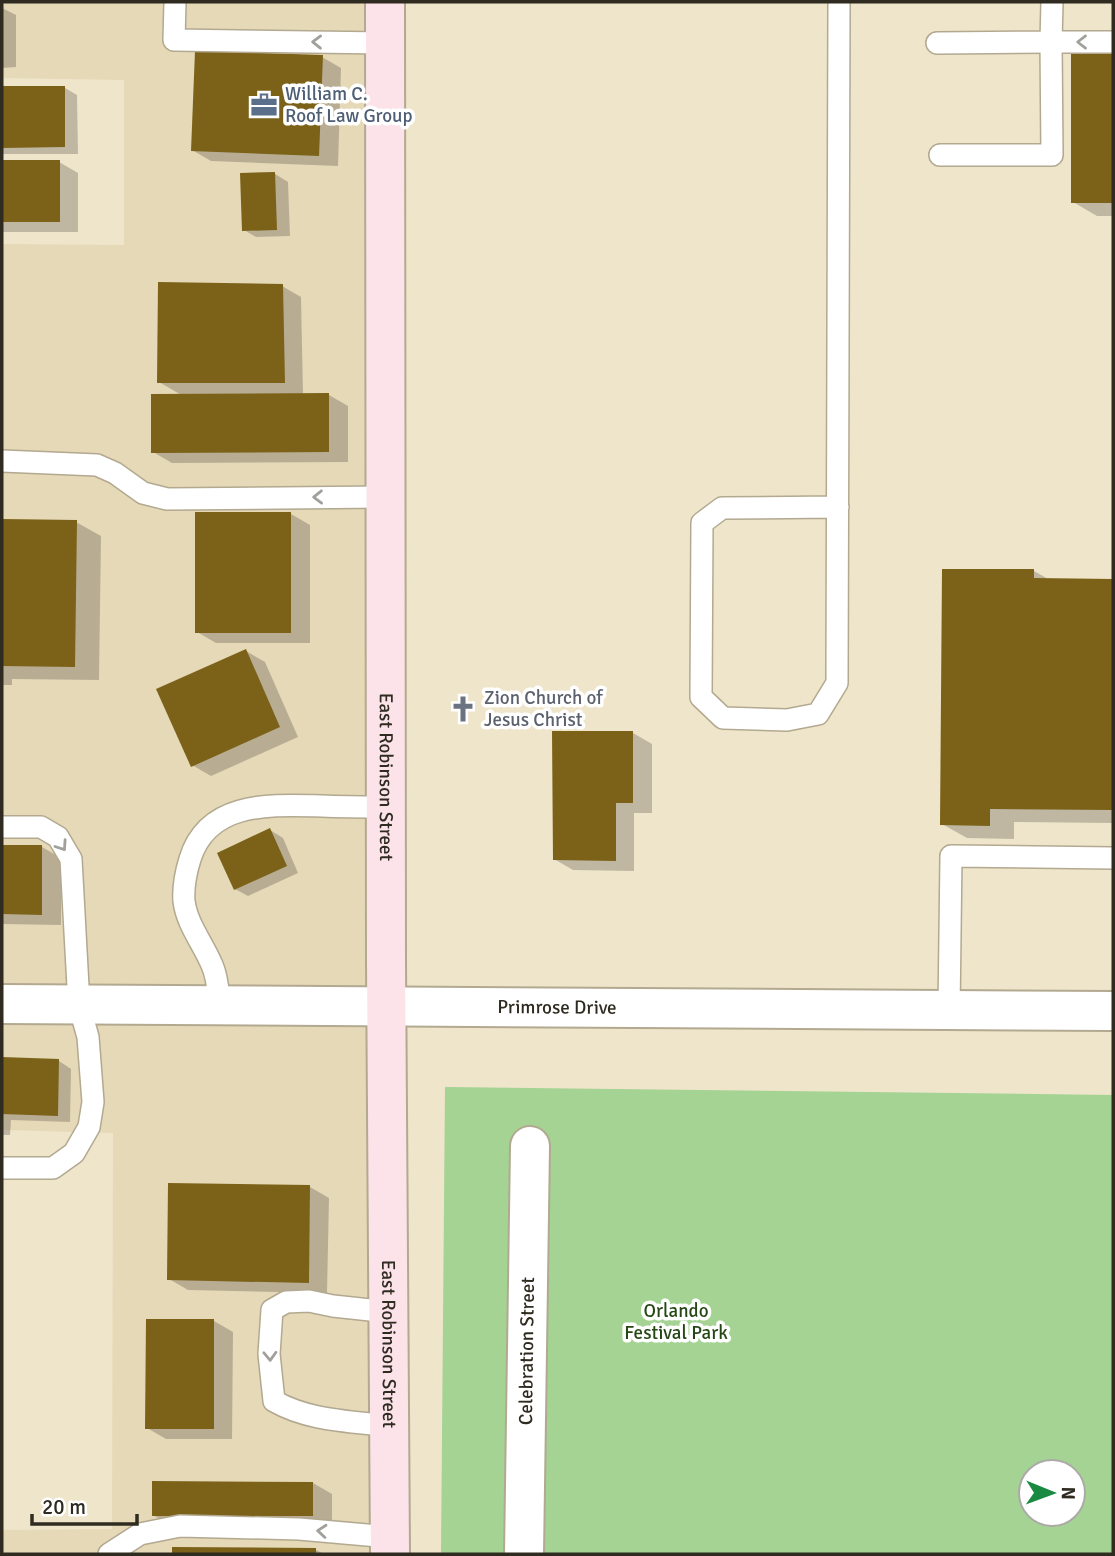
<svg xmlns="http://www.w3.org/2000/svg" width="1115" height="1556" font-family="Signika,sans-serif">
	<style>
		.built { fill: #e6d9b8 }
		.green { fill: #a4d393; fill-rule: evenodd }
		.shadow { fill: #0003 }
		.building { fill: #7b6218 }
		.lines { fill: none; stroke-linecap: round; stroke-linejoin: round }
		.service-casing { stroke: #b2a990; stroke-width: 24 }
		.minor-casing { stroke: #b2a990; stroke-width: 42 }
		.tertiary-casing { stroke: #b2a990; stroke-width: 42 }
		.secondary-casing { stroke: #b2a990; stroke-width: 42 }
		.service { stroke: #fff; stroke-width: 21 }
		.minor { stroke: #fff; stroke-width: 38 }
		.tertiary { stroke: #fff; stroke-width: 38 }
		.secondary { stroke: #fce3ea; stroke-width: 38 }
		.oneway { stroke: #a1a09b }
		.labels { text-anchor: middle; dominant-baseline: central; stroke-width: 7; stroke-linejoin: round; paint-order: stroke }
		.service-label { font-size: 19px; fill: #4e5e75; stroke: #fff; text-anchor: start }
		.worship-label { font-size: 19px; fill: #5b616d; stroke: #fff; text-anchor: start }
		.street-label { font-size: 19px; fill: #2f2b21; stroke: #fff }
		.park-label { font-size: 19px; fill: #254815; stroke: #fff }
	</style>
	<rect width="100%" height="100%" fill="#efe5cb"/>
	<polygon class="built" points="2,2 386,2 378,1554 2,1554 2,1530 112,1529 113,1133 2,1130 2,244 124,245 124,80 2,78"/>
	<path class="green" d="M445,1087l668,8v459h-672zM1031,1472h42v42h-42z"/>
	<g class="shadow">
		<polygon points="2,8 16,15 16,67 2,68"/>
		<polygon points="1073,55 1113,55 1113,216 1097,216 1073,202"/>
		<polygon points="322,57 341,68 338,166 211,161 192,150"/>
		<polygon points="2,88 65,88 77,95 78,154 2,154"/>
		<polygon points="2,162 59,162 78,173 78,232 2,232"/>
		<polygon points="275,174 288,182 290,236 256,237 244,230"/>
		<polygon points="282,286 301,297 303,395 329,395 348,406 348,462 172,463 153,452 183,396 159,382"/>
		<polygon points="291,514 310,525 310,643 216,643 197,632"/>
		<polygon points="2,521 76,522 101,536 99,680 12,679 12,685 2,685"/>
		<polygon points="1034,571 1050,580 1113,581 1113,823 1014,822 1014,839 967,838 942,824"/>
		<polygon points="246,651 265,662 298,737 211,776 192,765"/>
		<polygon points="633,733 652,744 652,813 634,813 634,871 573,870 554,859"/>
		<polygon points="270,830 283,838 298,873 248,896 235,889"/>
		<polygon points="2,847 42,847 61,858 61,925 2,924"/>
		<polygon points="2,1061 59,1061 71,1069 70,1122 11,1120 10,1135 2,1135"/>
		<polygon points="310,1187 329,1198 327,1293 188,1290 169,1279"/>
		<polygon points="214,1321 233,1332 232,1439 166,1439 147,1428"/>
		<polygon points="313,1483 332,1494 332,1526 172,1526 153,1515"/>
		<polygon points="174,1549 316,1550 324,1554 174,1554"/>
	</g>
	<g class="building">
		<polygon points="195,51 323,55 319,156 191,151"/>
		<rect x="1071" y="53" width="42" height="150"/>
		<polygon points="2,86 65,86 65,147 2,148"/>
		<rect x="2" y="160" width="58" height="62"/>
		<polygon points="275,172 277,230 242,231 240,173"/>
		<polygon points="158,282 283,284 285,383 157,383"/>
		<polygon points="329,393 329,452 151,453 151,394"/>
		<rect x="195" y="512" width="96" height="121"/>
		<polygon points="2,519 77,520 75,667 2,666"/>
		<polygon points="942,569 1034,569 1034,578 1113,579 1113,810 990,809 990,826 940,825"/>
		<polygon points="246,649 280,727 191,767 156,689"/>
		<polygon points="552,731 633,731 633,803 616,803 616,861 553,860"/>
		<polygon points="270,828 287,866 234,890 217,853"/>
		<polygon points="2,845 42,845 42,915 2,914"/>
		<polygon points="2,1057 59,1059 58,1116 2,1114"/>
		<polygon points="168,1183 310,1185 309,1283 167,1280"/>
		<polygon points="146,1319 214,1319 214,1429 145,1429"/>
		<polygon points="152,1481 313,1482 313,1516 152,1516"/>
		<polygon points="172,1547 316,1548 316,1554 172,1554"/>
	</g>
	<g class="lines">
		<g class="service-casing">
			<g id="service">
				<polyline points="175,2 174,40 385,43"/>
				<polyline points="937,43 1051,42 1052,2"/>
				<polyline points="940,155 1052,155 1051,42 1113,42"/>
				<polyline points="2,461 97,465 115,473 143,493 167,499 386,497"/>
				<polyline points="838,507 722,508 702,523 701,697 723,718 787,720 818,714 837,683 839,2"/>
				<polyline points="2,827 41,827 58,837 71,859 79,1005 88,1037 93,1102 89,1127 74,1153 53,1168 2,1168"/>
				<path d="M220,1007c-2,-14 -2,-29 -8,-42 -9,-22 -25,-40 -28,-64 -1,-13 2,-29 6,-42 18,-59 82,-54 132,-53 21,1 43,1 64,1"/>
				<polyline points="949,1010 951,856 1113,858"/>
				<path d="M389,1312l-56,-6 -24,-5 -23,1 -14,8 -3,44 5,47c35,20 76,20 115,25"/>
				<polyline points="109,1554 140,1534 180,1526 299,1529 390,1537"/>
			</g>
		</g>
		<g class="minor-casing">
			<g id="minor">
				<path id="s1" d="M524,1554l6,-408"/>
			</g>
		</g>
		<g class="tertiary-casing">
			<g id="tertiary">
				<path id="s2" d="M2,1004l1111,7"/>
			</g>
		</g>
		<g class="secondary-casing">
			<g id="secondary">
				<path id="s3" d="M385,2l1,960 4,592"/>
			</g>
		</g>
		<use href="#service" class="service"/>
		<use href="#minor" class="minor"/>
		<use href="#tertiary" class="tertiary"/>
		<use href="#secondary" class="secondary"/>
	</g>
	<defs><path id="oneway-chevron" d="M-2-3.5L2.5 0L-2 3.5" fill="none" stroke-width="1.6" stroke-linecap="round" stroke-linejoin="round" transform="scale(1.75)"/></defs>
	<g class="oneway">
		<use href="#oneway-chevron" transform="translate(317 42) rotate(-179)"/>
		<use href="#oneway-chevron" transform="translate(1082 42) rotate(180)"/>
		<use href="#oneway-chevron" transform="translate(318 497) rotate(179)"/>
		<use href="#oneway-chevron" transform="translate(62 846) rotate(56)"/>
		<use href="#oneway-chevron" transform="translate(270 1356) rotate(88)"/>
		<use href="#oneway-chevron" transform="translate(322 1531) rotate(-175)"/>
	</g>
	<defs>
		<g id="office-bare" transform="scale(2.1)"><path d="M-6-3h4V-5.5h4V-3h4V5H-6ZM-1-4.5V-3h2v-1.5ZM-6 0V1H6V0Z" fill="#5c6f8a" stroke="#fff" stroke-width="2.5" paint-order="stroke"/></g>
		<g id="church-bare" transform="scale(2.1)"><path d="M-1.2-6h2.4v3.5h3.3v2.4h-3.3V6h-2.4V-.1h-3.3v-2.4h3.3Z" fill="#6b7280" stroke="#fff" stroke-width="2.5" paint-order="stroke"/></g>
	</defs>
	<g fill-rule="evenodd">
		<use href="#office-bare" x="264" y="105"/>
		<use href="#church-bare" x="463" y="709"/>
	</g>
	<g class="labels">
		<g class="service-label">
			<text x="285" y="94">William C.<tspan x="285" dy="22">Roof Law Group</tspan></text>
		</g>
		<g class="worship-label">
			<text x="484" y="698">Zion Church of<tspan x="484" dy="22">Jesus Christ</tspan></text>
		</g>
		<g class="street-label">
			<text stroke="none"><textPath href="#s3" startOffset="775">East Robinson Street</textPath></text>
			<text stroke="none"><textPath href="#s2" startOffset="555">Primrose Drive</textPath></text>
			<text stroke="none"><textPath href="#s3" startOffset="1342">East Robinson Street</textPath></text>
			<text stroke="none"><textPath href="#s1" startOffset="203">Celebration Street</textPath></text>
		</g>
		<g class="park-label">
			<text x="676" y="1311">Orlando<tspan x="676" dy="22">Festival Park</tspan></text>
		</g>
	</g>
	<rect width="1115" height="1556" fill="none" stroke="#2f2b21" stroke-width="7"/>
	<g transform="translate(1052 1493) rotate(91)"><circle r="33" fill="#ffffff" stroke="#acaaa6" stroke-width="2"/>
	<path d="M0-5L12 26L0 18L-12 26Z" fill="#1a8a42"/>
	<text y="-10" font-size="19" font-weight="bold" text-anchor="middle" fill="#2f2b21">N</text>
	</g>
	<path d="M32 1514v10h105v-10" fill="none" stroke="#2f2b21" stroke-width="3.5"/>
	<text x="42" y="1514" font-size="21" fill="#2f2b21" stroke="#ffffff" stroke-width="5" paint-order="stroke">20 m</text>
</svg>
